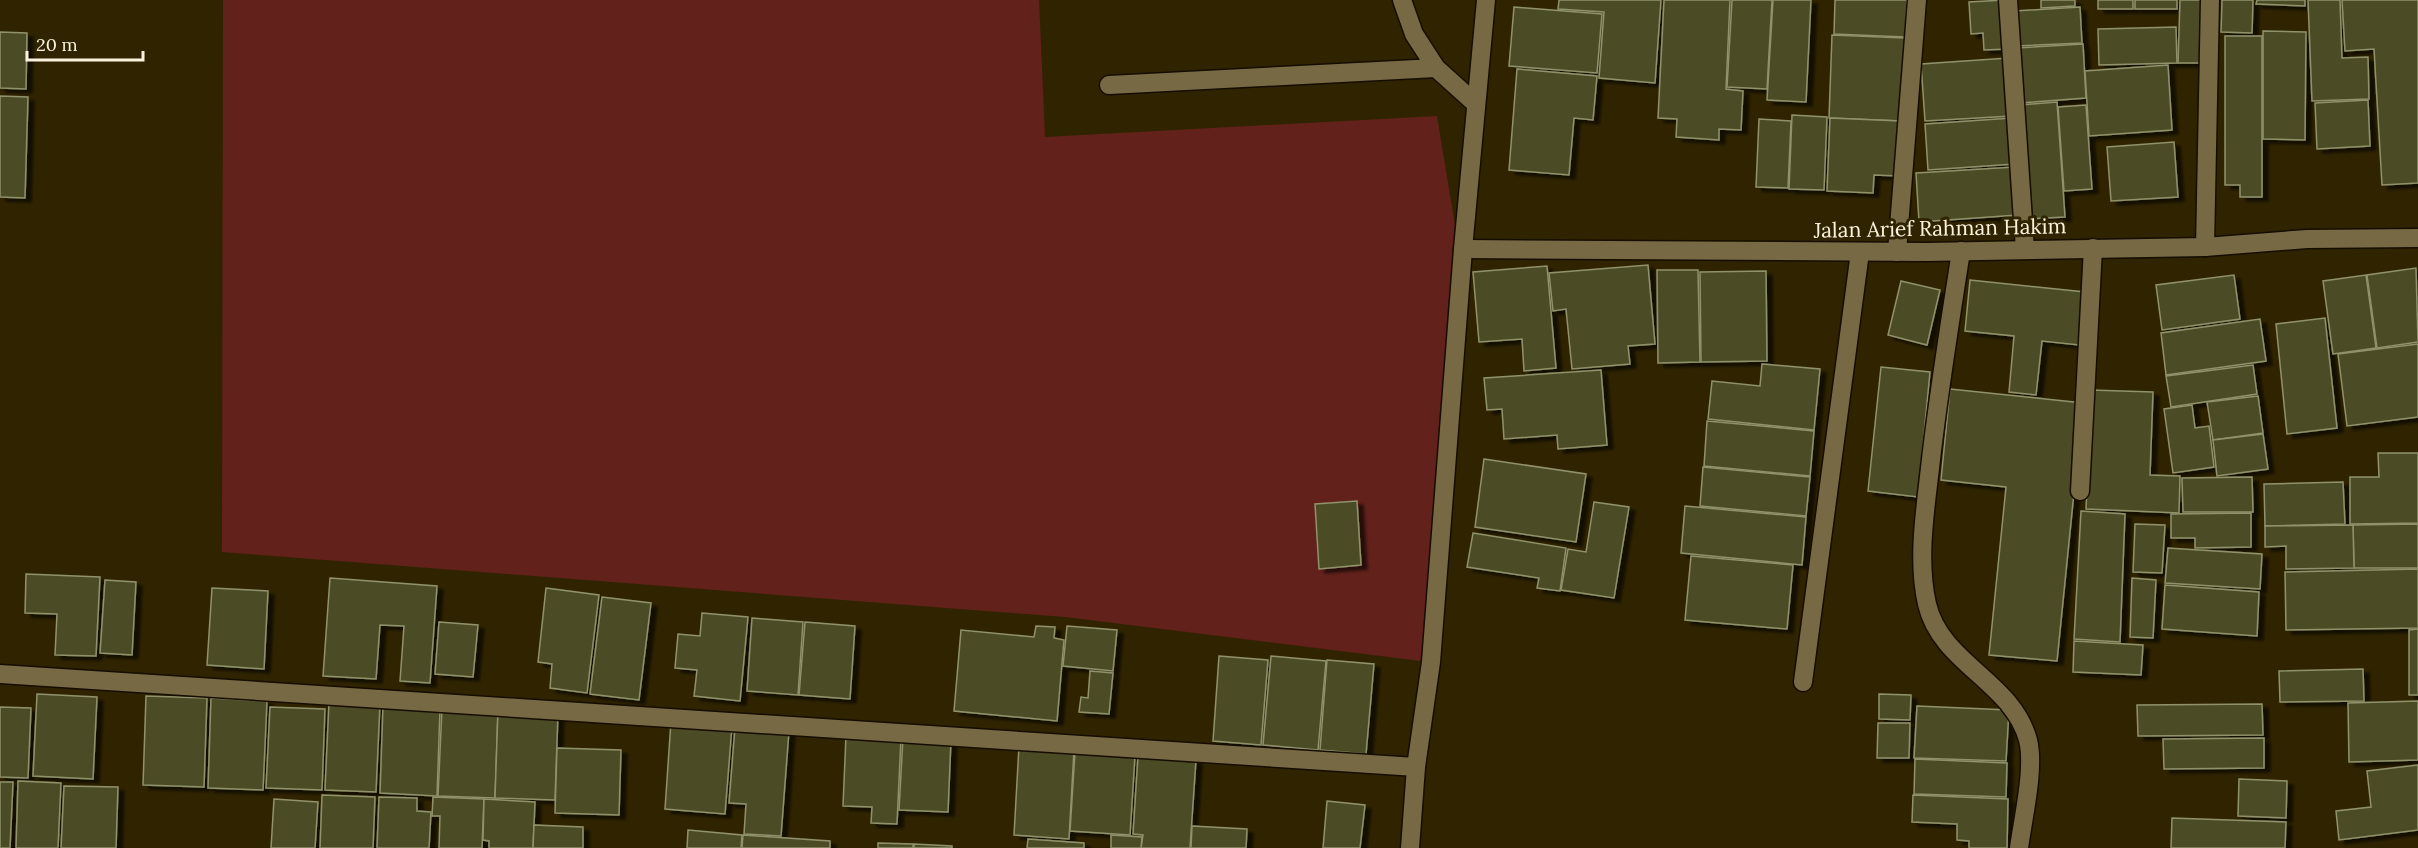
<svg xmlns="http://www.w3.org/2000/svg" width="2418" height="848" font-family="Lora,serif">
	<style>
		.green { fill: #62211a }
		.building { fill: #4c4c28; stroke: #90926b; stroke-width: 1.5; filter: url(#shadow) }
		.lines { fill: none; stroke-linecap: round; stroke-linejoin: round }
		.minor-casing { stroke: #160d00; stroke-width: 21 }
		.minor { stroke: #766944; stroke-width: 18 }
		.labels { text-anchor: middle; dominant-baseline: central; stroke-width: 6; stroke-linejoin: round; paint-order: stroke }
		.street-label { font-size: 21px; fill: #fbf3df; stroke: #302400 }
	</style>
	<defs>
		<filter id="shadow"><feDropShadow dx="6" dy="4" stdDeviation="1.5" flood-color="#0009"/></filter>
	</defs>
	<rect width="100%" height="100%" fill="#302400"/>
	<polygon class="green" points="223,0 1039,0 1045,137 1437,116 1459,250 1421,661 1065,617 222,552"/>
	<g class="building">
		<polygon points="1559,0 1661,0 1655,83 1599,78 1604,12 1558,9"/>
		<polygon points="1664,0 1730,0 1726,89 1743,91 1741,130 1719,129 1719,140 1676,137 1677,119 1658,118"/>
		<polygon points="1732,0 1772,0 1767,89 1727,87"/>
		<polygon points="1773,0 1811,0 1806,102 1767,100"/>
		<polygon points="1835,0 1907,0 1905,37 1834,34"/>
		<polygon points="2004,0 2008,49 1984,50 1983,33 1971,34 1969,2"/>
		<polygon points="2041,0 2075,0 2075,6 2041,8"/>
		<rect x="2098" y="0" width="35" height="9"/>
		<rect x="2135" y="0" width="42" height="9"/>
		<polygon points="2180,0 2203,0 2201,63 2178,63"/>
		<polygon points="2222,0 2253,0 2252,33 2221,32"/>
		<polygon points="2257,0 2305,0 2305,6 2256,4"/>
		<polygon points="2308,0 2340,0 2342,58 2368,57 2369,99 2312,101"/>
		<polygon points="2342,0 2418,0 2418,183 2382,185 2374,49 2345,51"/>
		<polygon points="1514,7 1602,14 1597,73 1509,66"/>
		<polygon points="2080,7 2082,43 2016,46 2014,11"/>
		<polygon points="2176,27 2177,63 2099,65 2098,29"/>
		<polygon points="2263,31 2306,32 2305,140 2263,139"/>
		<polygon points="0,32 27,33 26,89 0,88"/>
		<polygon points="1832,35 1905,38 1901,121 1829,118"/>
		<polygon points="2225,36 2262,36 2262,197 2240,197 2240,185 2225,185"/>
		<polygon points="2083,44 2086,98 2019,103 2015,48"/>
		<polygon points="2008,58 2012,116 1925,121 1921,64"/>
		<polygon points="2168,65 2172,130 2089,136 2085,71"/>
		<polygon points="1517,69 1597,76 1593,120 1574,118 1569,175 1509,170"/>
		<polygon points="0,96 28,97 25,198 0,197"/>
		<polygon points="2368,100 2370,146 2317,149 2315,103"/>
		<polygon points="2057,102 2065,217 2027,219 2020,105"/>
		<polygon points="2086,105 2092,189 2064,191 2058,107"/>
		<polygon points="1792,115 1827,117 1824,190 1789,189"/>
		<polygon points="1830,118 1901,121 1899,176 1874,175 1873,193 1827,191"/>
		<polygon points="2012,118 2015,164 1928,170 1925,124"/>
		<polygon points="1759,119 1791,121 1788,188 1756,187"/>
		<polygon points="2174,142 2178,197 2111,201 2107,147"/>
		<polygon points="2015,167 2018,215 1919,222 1916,173"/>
		<polygon points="1648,265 1655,344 1628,346 1630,364 1572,369 1566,309 1553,311 1549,273"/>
		<polygon points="1547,266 1556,368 1524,371 1522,339 1479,342 1473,272"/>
		<polygon points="2416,268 2418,342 2377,348 2367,275"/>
		<polygon points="1657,270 1698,270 1700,362 1658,363"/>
		<polygon points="1766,271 1767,361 1701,362 1700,272"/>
		<polygon points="2234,275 2240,319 2162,330 2156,285"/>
		<polygon points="2366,275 2376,348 2333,354 2323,281"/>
		<polygon points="1970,280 2085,292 2079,345 2042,341 2036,395 2009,392 2014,336 1965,331"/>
		<polygon points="1901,281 1940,290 1927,345 1888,335"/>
		<polygon points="2325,318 2337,428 2287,434 2276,324"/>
		<polygon points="2260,319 2266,361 2166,375 2161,333"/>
		<polygon points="2418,344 2418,417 2347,426 2338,354"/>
		<polygon points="1762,364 1820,369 1814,430 1708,419 1712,381 1760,386"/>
		<polygon points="2253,365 2257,394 2171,407 2166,376"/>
		<polygon points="1881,367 1930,372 1918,497 1868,491"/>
		<polygon points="1601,370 1607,445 1558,449 1557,435 1504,439 1502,409 1487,410 1484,378"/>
		<polygon points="1950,389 2083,403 2057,661 1989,655 2006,487 1941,480"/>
		<polygon points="2091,390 2153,392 2150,475 2180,476 2179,513 2086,509"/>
		<polygon points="2258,396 2263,433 2213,440 2207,402"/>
		<polygon points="2192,405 2195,428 2209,426 2214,467 2173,473 2164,409"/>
		<polygon points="1707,421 1814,431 1810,476 1704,466"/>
		<polygon points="2263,434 2268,469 2217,476 2213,440"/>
		<polygon points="2378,453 2418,453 2418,523 2350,524 2350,477 2379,477"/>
		<polygon points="1484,459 1586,474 1576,542 1475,527"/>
		<polygon points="1703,467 1810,477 1806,516 1700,506"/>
		<polygon points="2252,477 2253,512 2183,512 2182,478"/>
		<polygon points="2343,482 2345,524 2265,526 2264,484"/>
		<polygon points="1357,501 1361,565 1319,569 1315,504"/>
		<polygon points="1594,502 1629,507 1614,598 1561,590 1568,549 1586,552"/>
		<polygon points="1685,506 1806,517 1802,565 1681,553"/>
		<polygon points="2081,511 2125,514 2120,642 2074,639"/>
		<polygon points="2251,513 2251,547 2195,548 2195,538 2171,538 2171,514"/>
		<polygon points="2135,524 2165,525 2162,573 2133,572"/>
		<polygon points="2418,524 2418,568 2354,568 2353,525"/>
		<polygon points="2353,525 2354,568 2286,569 2286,546 2265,547 2265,526"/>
		<polygon points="1473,533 1566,548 1560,591 1537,588 1539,578 1467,567"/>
		<polygon points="2168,548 2262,554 2260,589 2165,583"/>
		<polygon points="1691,556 1793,565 1787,629 1685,620"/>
		<polygon points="2418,569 2418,628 2286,630 2285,572"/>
		<polygon points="26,574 100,577 96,656 55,655 57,614 25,613"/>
		<polygon points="330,578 437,586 430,683 400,681 404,626 380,625 376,679 323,676"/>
		<polygon points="2132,578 2156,580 2153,638 2130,637"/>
		<polygon points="105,580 136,582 132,655 100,653"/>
		<polygon points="2165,585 2259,592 2257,636 2162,629"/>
		<polygon points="212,588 268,591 264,669 207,665"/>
		<polygon points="546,588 599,595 587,693 550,688 552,664 538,662"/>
		<polygon points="602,597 651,603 639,700 590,694"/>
		<polygon points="702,613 748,617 740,701 694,696 697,670 675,668 678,634 700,636"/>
		<polygon points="752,618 803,622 798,695 747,691"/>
		<polygon points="439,622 478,625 473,677 435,674"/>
		<polygon points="805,622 855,626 850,699 799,695"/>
		<polygon points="1036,626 1055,627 1054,638 1064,640 1057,721 954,711 961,630 1034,637"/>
		<polygon points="1067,626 1117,630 1113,671 1063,666"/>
		<polygon points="2418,629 2418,695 2409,695 2409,630"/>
		<polygon points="2074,641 2143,645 2141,675 2073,672"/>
		<polygon points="1219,656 1268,660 1261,745 1213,741"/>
		<polygon points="1271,656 1326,661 1318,750 1263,745"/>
		<polygon points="1327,660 1374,664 1366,754 1320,750"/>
		<polygon points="2363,669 2364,701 2280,702 2279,671"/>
		<polygon points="1090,671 1113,673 1109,714 1079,712 1081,697 1088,698"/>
		<polygon points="37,694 97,697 93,779 33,776"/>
		<polygon points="1879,694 1911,695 1910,720 1879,719"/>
		<polygon points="146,696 207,698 204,787 143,785"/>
		<polygon points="211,698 267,701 263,790 208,788"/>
		<polygon points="2418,701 2418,760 2349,762 2348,703"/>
		<polygon points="329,702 380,704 376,792 325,790"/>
		<polygon points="2262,704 2263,735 2138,736 2137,705"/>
		<polygon points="383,706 440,709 437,796 380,793"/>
		<polygon points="1917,706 2009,710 2006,761 1914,758"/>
		<polygon points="0,707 31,708 28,778 0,777"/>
		<polygon points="270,707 325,709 322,790 266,788"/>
		<polygon points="442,708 498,710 495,798 438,796"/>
		<polygon points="498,710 558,713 555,800 495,798"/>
		<polygon points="671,721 732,726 725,814 665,809"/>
		<polygon points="1878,723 1910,723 1909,758 1877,758"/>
		<polygon points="735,727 789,731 781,836 744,834 746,804 729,803"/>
		<polygon points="846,735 901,738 897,824 871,823 872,807 843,806"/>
		<polygon points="903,737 951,740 948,812 899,810"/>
		<polygon points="2264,738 2264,768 2164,769 2163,739"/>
		<polygon points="1019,746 1074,750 1069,839 1014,835"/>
		<polygon points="557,748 621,750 619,815 555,813"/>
		<polygon points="1075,752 1135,756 1130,835 1070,831"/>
		<polygon points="1138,756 1196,760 1190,848 1141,848 1143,835 1133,834"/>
		<polygon points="1915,759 2007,763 2006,797 1914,794"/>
		<polygon points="2418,765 2418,830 2339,840 2336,811 2371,807 2367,771"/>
		<polygon points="2239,779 2287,781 2286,818 2238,816"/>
		<polygon points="18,781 61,783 58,848 16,848"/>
		<polygon points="0,782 13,782 10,848 0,848"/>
		<polygon points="64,786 118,787 116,848 61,848"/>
		<polygon points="322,795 375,797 373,848 320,848"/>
		<polygon points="1913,795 2008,799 2007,848 1969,848 1969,841 1957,840 1957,824 1912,822"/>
		<polygon points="379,797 417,798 417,811 431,812 429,848 377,848"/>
		<polygon points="433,797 484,799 482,848 439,848 440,816 432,816"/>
		<polygon points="274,799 318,802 315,848 271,848"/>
		<polygon points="484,799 535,802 533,848 489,848 489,841 483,840"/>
		<polygon points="1327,801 1365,805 1360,848 1323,848"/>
		<polygon points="2172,818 2286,822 2285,848 2171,848"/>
		<polygon points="534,825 583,827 583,848 533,848"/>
		<polygon points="1192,826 1247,829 1246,848 1191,848"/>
		<polygon points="688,830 742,835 741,848 687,848"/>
		<polygon points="743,835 830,841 830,848 742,848"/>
		<polygon points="1111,835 1142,837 1141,848 1111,848"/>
		<polygon points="1028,839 1084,843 1084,848 1027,848"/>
		<polygon points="878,843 913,844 913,848 878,848"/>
		<polygon points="914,844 952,846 952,848 914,848"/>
	</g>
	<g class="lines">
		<g class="minor-casing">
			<g id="minor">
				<polyline points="1402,0 1414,34 1436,68 1476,104"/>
				<polyline points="2008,0 2025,250"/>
				<polyline points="1109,85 1436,68"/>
				<polyline points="2205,247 2210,0"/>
				<polyline points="1463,249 1927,252 2205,247 2307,239 2418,238"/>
				<path d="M1961,251c-11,72 -23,144 -31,217 -5,44 -13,92 -3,136 14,60 85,77 101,136 7,28 -5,78 -9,108"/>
				<polyline points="1897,252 1917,0"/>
				<polyline points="2080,491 2093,248"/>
				<polyline points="0,674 1416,767"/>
				<polyline points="1803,682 1860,252"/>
				<polyline points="1410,848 1416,767 1431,662 1463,249 1486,0"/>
			</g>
		</g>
		<use href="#minor" class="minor"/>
	</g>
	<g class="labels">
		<g class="street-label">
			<text transform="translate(1940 228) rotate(-1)">Jalan Arief Rahman Hakim</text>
		</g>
	</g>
	<path d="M27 51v9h116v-9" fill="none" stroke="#fbf3df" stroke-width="3"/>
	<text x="36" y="51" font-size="18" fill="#fbf3df" stroke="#302400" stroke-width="4.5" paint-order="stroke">20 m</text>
</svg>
